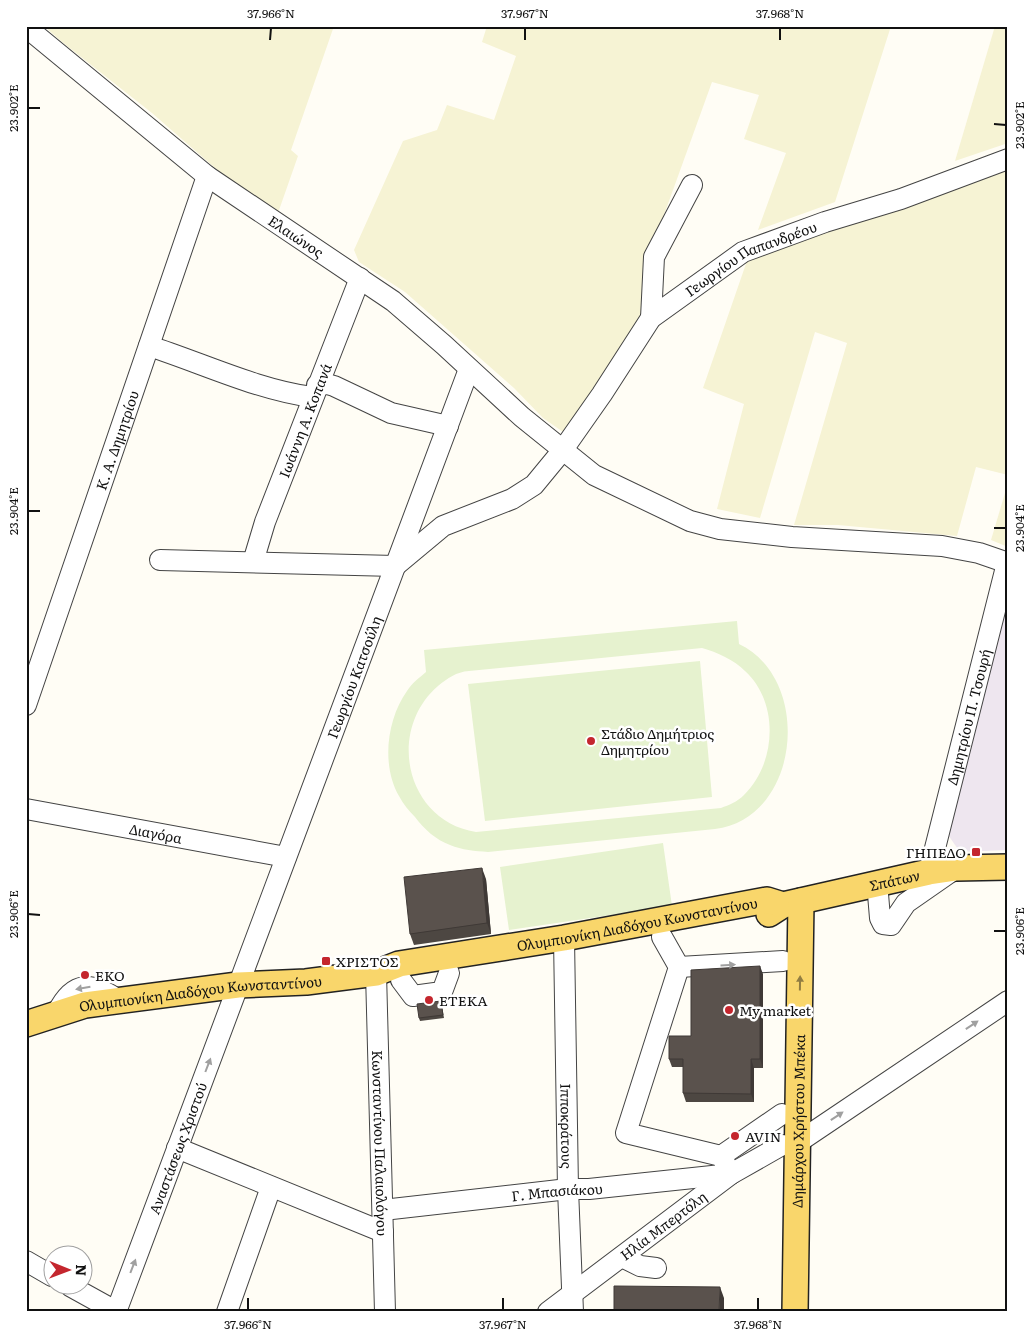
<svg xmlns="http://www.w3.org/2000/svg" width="1034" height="1338" font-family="Literata,serif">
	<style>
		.industrial { fill: #eee6ef }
		.farmland { fill: #f6f3d4 }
		.pitch { fill: #e6f2cf; fill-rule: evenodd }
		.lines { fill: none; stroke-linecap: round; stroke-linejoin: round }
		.minor-casing { stroke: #444; stroke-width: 22 }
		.major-casing { stroke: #222; stroke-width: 28 }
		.minor { stroke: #fff; stroke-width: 20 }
		.major { stroke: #f9d66b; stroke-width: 25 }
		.wall { fill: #4d4742 }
		.shaded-wall { fill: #3f3936 }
		.building { fill: #5a524d; stroke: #3f3936 }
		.oneway { fill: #a0a0a0 }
		.oneway2 { fill: #917d42 }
		.ticks { fill: none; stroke: #111; stroke-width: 2 }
		.poi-dot { fill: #c4262e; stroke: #fff; stroke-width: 2 }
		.labels { text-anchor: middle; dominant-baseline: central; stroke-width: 5; stroke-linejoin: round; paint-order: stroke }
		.street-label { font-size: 14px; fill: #111; stroke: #fff }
		.poi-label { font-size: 14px; fill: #111; stroke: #fff; text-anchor: start }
		.neatline { fill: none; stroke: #111; stroke-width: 2 }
		.ticks-label { font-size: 12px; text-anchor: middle; fill: #111 }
	</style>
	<rect width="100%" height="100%" fill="#fffdf5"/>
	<polygon class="industrial" points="1008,592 1008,850 960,852 946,832"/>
	<g class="farmland">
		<polygon points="44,26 334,26 291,150 298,156 278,213 254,202 152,113 62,42"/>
		<polygon points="487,26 891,26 835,202 758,230 786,153 744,139 759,95 712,82 660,226 646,309 566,434 543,418 514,388 405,292 359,262 354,250 403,141 437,130 447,105 494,120 516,56 482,42"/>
		<polygon points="995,26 1008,26 1008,143 955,161"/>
		<polygon points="1008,166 1008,475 976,467 957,536 838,525 794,525 847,343 815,332 760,518 717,509 744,404 703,388 749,255"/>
		<polygon points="1008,483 1008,547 991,540"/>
	</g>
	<g class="pitch">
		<path d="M737,621l2,23c74,35 62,174 -24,185l-227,23c-13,-1 -26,-2 -38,-7 -14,-5 -26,-16 -35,-28 -6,-6 -12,-13 -16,-21 -18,-31 -12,-77 8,-105 5,-8 12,-13 19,-19l-2,-22zM702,648c15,4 32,12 43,23 35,32 31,93 -1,124 -7,7 -15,10 -23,13l-245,24c-70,-11 -90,-101 -38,-146 10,-8 18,-14 31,-15z"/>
		<polygon points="700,661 712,797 485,821 468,684"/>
		<polygon points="663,843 672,906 509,930 500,867"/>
	</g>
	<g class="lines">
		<g class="minor-casing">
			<g id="minor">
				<path id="s1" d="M26,27l181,149 186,125 51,44 78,72 72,58 96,46 30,8 72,8 150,9 37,7 29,10"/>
				<polyline points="651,318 654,257 692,185"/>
				<path d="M149,346c53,17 109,44 163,51"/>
				<polyline points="317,385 327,384 334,386 391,413 448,426"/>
				<path id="s2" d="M160,560l235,6 48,-40 69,-27 22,-14 28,-34 40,-57 49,-76 92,-66 82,-30 76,-23 107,-40"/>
				<path id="s3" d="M253,562l12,-40 95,-244"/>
				<path id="s4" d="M26,705l181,-529"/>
				<path id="s5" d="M26,809l260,48"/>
				<path id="s6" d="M929,872l78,-309"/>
				<polyline points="877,882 880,918 883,924 891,925 906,903 952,871"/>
				<path id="s7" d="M564,938l4,251 5,123"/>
				<polyline points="679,967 783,961"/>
				<path id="s8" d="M376,973l9,339"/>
				<polyline points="401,980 413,996 442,992 449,973"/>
				<path d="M57,1013c16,-33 35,-32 63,-12"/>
				<polyline points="797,1143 1008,1001"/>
				<polyline points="177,1148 383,1232"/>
				<polyline points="721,1156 782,1114"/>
				<path id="s9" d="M383,1210l185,-21h21l142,-15 -10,-18 -95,-23 53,-166 -17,-30"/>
				<polyline points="622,1257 640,1266 656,1268"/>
				<polyline points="26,1261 52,1276"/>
				<polyline points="70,1286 117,1312"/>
				<path id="s10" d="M116,1312l353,-943"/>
				<polyline points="227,1312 271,1187"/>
				<path id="s11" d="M548,1312l183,-138 51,-29"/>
			</g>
		</g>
		<g class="major-casing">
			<g id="major">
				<path id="s12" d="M769,914l14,-9 146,-33 27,-4 52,-1"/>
				<path id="s13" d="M26,1024l59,-19 153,-20 68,-3 70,-9 23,-9 165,-26 203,-38 16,5"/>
				<path id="s14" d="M795,1312l6,-411"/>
			</g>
		</g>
		<use href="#minor" class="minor"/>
		<use href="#major" class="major"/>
	</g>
	<g class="wall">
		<polygon points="486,879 491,934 414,945 410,934"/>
		<polygon points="763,974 763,1068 754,1068 754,1102 686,1102 683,1093 683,1067 672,1067 669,1059 691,1036"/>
		<polygon points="441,1001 444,1018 420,1021 419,1018"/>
	</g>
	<g class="shaded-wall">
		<polygon points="482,868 486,879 491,934 487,923"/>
		<polygon points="760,966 763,974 763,1068 760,1059"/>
		<polygon points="751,1059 754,1068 754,1102 751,1094"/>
		<polygon points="720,1287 724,1298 724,1312 719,1312"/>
	</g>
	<g class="building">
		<polygon points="482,868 487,923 410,934 404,877"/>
		<polygon points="760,966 760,1059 751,1059 751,1094 683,1093 683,1059 669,1059 669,1036 691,1036 691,970"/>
		<polygon points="441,1001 443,1015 419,1018 417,1004"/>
		<polygon points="614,1286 720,1287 719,1312 614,1312"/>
	</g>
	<defs><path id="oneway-solid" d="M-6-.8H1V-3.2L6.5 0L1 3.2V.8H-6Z" transform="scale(1.25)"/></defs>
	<g class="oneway">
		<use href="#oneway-solid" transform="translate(728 965) rotate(-3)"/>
		<use href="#oneway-solid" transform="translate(83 988) rotate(170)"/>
		<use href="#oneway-solid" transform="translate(972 1025) rotate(-34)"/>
		<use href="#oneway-solid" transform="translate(208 1065) rotate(-69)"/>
		<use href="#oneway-solid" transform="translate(837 1116) rotate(-34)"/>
		<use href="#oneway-solid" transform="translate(133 1266) rotate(-69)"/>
	</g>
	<use class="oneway2" href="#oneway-solid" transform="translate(800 983) rotate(-89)"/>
	<path class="ticks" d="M270,40l1,-12M525,40v-12M780,40v-12M28,108h12M994,124l12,1M28,511h12M994,528h12M28,914l12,1M994,931h12M248,1310v-12M503,1310v-12M758,1310v-12"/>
	<g class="poi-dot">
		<circle cx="591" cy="741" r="5"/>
		<rect x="971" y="847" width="10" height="10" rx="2.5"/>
		<rect x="321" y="956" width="10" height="10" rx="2.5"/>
		<circle cx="85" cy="975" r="5"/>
		<circle cx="429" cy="1000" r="5"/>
		<circle cx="729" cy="1010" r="5"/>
		<circle cx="735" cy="1136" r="5"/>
	</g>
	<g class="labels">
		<g class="street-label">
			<text stroke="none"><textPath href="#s1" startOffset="342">Ελαιώνος</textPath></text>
			<text stroke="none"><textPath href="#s2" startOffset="719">Γεωργίου Παπανδρέου</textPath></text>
			<text stroke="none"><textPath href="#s3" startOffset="151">Ιωάννη Α. Κοπανά</textPath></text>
			<text stroke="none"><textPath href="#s4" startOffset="280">Κ. Α. Δημητρίου</textPath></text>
			<text stroke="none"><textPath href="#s10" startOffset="678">Γεωργίου Κατσούλη</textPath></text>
			<text stroke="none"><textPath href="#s6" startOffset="160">Δημητρίου Π. Τσουρή</textPath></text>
			<text stroke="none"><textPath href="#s5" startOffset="132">Διαγόρα</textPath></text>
			<text stroke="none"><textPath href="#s12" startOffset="131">Σπάτων</textPath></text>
			<text stroke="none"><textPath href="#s13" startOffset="621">Ολυμπιονίκη Διαδόχου Κωνσταντίνου</textPath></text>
			<text stroke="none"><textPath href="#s13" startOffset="178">Ολυμπιονίκη Διαδόχου Κωνσταντίνου</textPath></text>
			<text stroke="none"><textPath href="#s14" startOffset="191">Δημάρχου Χρήστου Μπέκα</textPath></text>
			<text stroke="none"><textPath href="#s7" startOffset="188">Ιπποκράτους</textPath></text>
			<text stroke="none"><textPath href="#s8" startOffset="170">Κωνσταντίνου Παλαιολόγου</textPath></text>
			<text stroke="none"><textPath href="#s10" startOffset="175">Αναστάσεως Χριστού</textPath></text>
			<text stroke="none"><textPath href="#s9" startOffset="175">Γ. Μπασιάκου</textPath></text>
			<text stroke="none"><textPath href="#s11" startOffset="144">Ηλία Μπερτόλη</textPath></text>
		</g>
		<g class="poi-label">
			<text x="601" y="733">Στάδιο Δημήτριος<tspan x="601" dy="16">Δημητρίου</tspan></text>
			<text x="966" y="852" text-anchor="end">ΓΗΠΕΔΟ</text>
			<text x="336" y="961">ΧΡΙΣΤΟΣ</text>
			<text x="95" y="975">EKO</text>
			<text x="439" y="1000">ΕΤΕΚΑ</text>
			<text x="739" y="1010">My market</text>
			<text x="745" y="1136">AVIN</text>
		</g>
	</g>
	<rect width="1034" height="1338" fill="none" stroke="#ffffff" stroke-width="55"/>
	<g transform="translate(68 1270) rotate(91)"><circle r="24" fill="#ffffff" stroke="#a0a0a0"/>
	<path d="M0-4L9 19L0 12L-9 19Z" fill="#c4262e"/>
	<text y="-8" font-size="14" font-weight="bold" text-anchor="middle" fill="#111111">N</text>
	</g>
	<rect x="28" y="28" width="978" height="1282" class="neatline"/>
	<g class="ticks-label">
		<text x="271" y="18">37.966°N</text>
		<text x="525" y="18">37.967°N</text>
		<text x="780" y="18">37.968°N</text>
		<text transform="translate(14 108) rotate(-90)" y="4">23.902°E</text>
		<text transform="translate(1020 125) rotate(-90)" y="4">23.902°E</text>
		<text transform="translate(14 511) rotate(-90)" y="4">23.904°E</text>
		<text transform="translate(1020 528) rotate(-90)" y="4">23.904°E</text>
		<text transform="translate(14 914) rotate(-90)" y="4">23.906°E</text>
		<text transform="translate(1020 931) rotate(-90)" y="4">23.906°E</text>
		<text x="248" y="1329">37.966°N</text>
		<text x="503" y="1329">37.967°N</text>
		<text x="758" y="1329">37.968°N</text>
	</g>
</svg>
